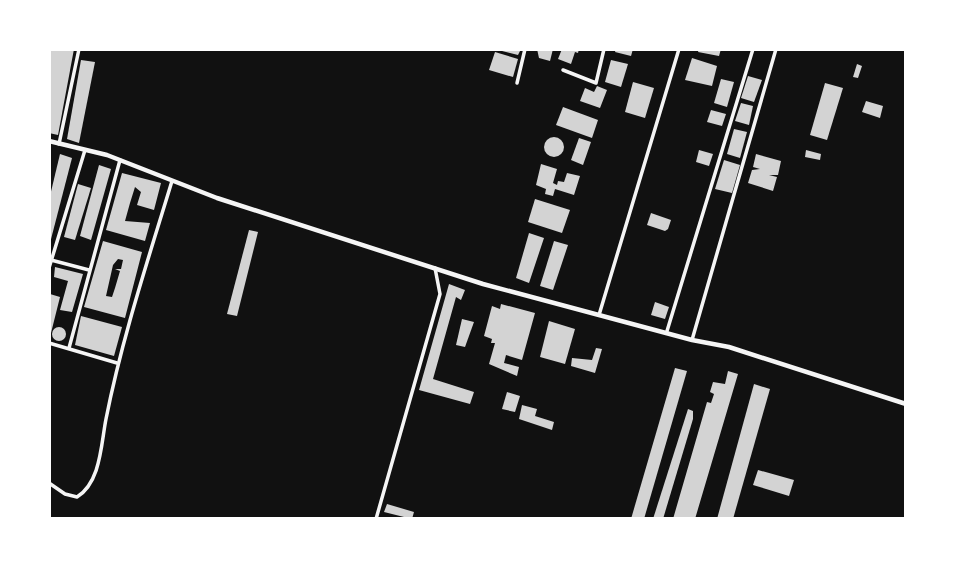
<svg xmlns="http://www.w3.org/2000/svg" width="955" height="568" font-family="Quicksand,sans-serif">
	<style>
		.building { fill: #d3d3d3; fill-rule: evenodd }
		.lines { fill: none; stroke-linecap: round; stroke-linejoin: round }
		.minor { stroke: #f5f5f5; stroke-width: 3.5 }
		.tertiary { stroke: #f5f5f5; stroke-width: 4.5 }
	</style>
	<rect width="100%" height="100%" fill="#111"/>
	<g class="building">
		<polygon points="49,49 74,49 58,135 49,133"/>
		<polygon points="521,49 518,55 498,50 498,49"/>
		<polygon points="537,49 553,49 550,61 539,58"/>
		<polygon points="562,49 579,49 578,53 575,52 571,64 558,59"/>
		<polygon points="616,49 633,49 631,56 615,52"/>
		<polygon points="699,49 721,49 719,56 698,52"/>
		<polygon points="495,52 518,59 513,77 489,70"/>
		<polygon points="692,58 717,66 712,86 685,80"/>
		<polygon points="81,60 95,62 79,143 67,139"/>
		<polygon points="611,60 628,64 621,87 605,82"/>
		<polygon points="857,64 862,66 858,78 853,77"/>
		<polygon points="748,76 762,80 754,102 741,98"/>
		<polygon points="721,79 734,82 727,107 714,103"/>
		<polygon points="633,82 654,88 645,118 625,112"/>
		<polygon points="825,83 843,88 827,140 810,135"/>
		<polygon points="597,86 607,90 600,108 580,101 585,88 594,92"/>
		<polygon points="866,101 883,106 880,118 862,112"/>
		<polygon points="741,103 753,106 749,125 735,121"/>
		<polygon points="563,107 598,120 592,138 556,125"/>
		<polygon points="711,110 726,114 722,126 707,122"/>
		<polygon points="734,129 747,132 740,158 727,154"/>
		<circle cx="554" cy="147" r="10"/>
		<polygon points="579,138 591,142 583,165 571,160"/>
		<polygon points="699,150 713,154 709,166 696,162"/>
		<polygon points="806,150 821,154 820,160 805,157"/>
		<polygon points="60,154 72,158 50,243 49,200"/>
		<polygon points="756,154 781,161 778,175 769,175 777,177 773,191 748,183 752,170 760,169 753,167"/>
		<polygon points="724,160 740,165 732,193 715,189"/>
		<polygon points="541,164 557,169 553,183 557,185 558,181 564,182 567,173 580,176 574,195 555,189 553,196 545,194 546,189 536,185"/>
		<polygon points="99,165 111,169 91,240 80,236"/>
		<polygon points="122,173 161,183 154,210 137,205 141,192 135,187 130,203 125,221 150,223 145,241 106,230"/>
		<polygon points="78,184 91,188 75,240 64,237"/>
		<polygon points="535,199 570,210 562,233 528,222"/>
		<polygon points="651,213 671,220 668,229 665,231 647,225"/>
		<polygon points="249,230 258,232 237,316 227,314"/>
		<polygon points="529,233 544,238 529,283 516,278"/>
		<path d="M103,241l39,11 -17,66 -41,-11zM118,259l5,1 -2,9h-6l5,2 -5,17 -3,9 -6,-1 7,-31z"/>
		<polygon points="554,241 568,245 553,290 540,286"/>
		<polygon points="55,267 83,274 72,312 60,310 68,281 54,277"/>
		<polygon points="449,284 465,290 461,300 456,297 433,379 474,392 470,404 419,390"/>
		<polygon points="50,294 60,297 50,337 49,336"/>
		<polygon points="655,302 669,307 665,319 651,315"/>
		<polygon points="501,304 535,313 522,360 506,355 504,363 519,367 517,376 489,364 495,343 491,343 492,339 484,336 492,306 500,309"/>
		<polygon points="81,316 122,327 114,356 75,345"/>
		<polygon points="462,319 474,322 465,347 456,345"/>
		<polygon points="549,321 575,329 565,364 540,357"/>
		<circle cx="59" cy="334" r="7"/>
		<polygon points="596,348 602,349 595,373 571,366 572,358 592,360"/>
		<polygon points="675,368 687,371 644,519 631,519"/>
		<polygon points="728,371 738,374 695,519 673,519 707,402 711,403 714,394 710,392 713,382 725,384"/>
		<polygon points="754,384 770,389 733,519 717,519"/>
		<polygon points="507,392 520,396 515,412 502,409"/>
		<polygon points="522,405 537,409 535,416 554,422 552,430 519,419"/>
		<polygon points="688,409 693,411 693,419 663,519 653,519"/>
		<polygon points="758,470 794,480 789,496 753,485"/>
		<polygon points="387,504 414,512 412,519 384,512"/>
	</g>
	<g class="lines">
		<g class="minor">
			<polyline points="563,70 596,83 604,49"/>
			<polyline points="517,83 525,49"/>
			<polyline points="59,144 79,49"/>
			<polyline points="51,260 89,270"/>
			<polyline points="49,268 85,150"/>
			<polyline points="599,315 679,49"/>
			<polyline points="667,331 753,49"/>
			<polyline points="692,340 776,49"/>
			<polyline points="49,343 117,363"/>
			<polyline points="69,348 120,160"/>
			<path d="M49,483l16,11 12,3c24,-15 24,-53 29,-78 16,-81 42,-159 66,-238"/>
			<polyline points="376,519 440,294 435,268"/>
		</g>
		<polyline class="tertiary" points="49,141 107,155 217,198 483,284 692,340 729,347 906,404"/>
	</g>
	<rect width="955" height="568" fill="none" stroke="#ffffff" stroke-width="102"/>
</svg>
